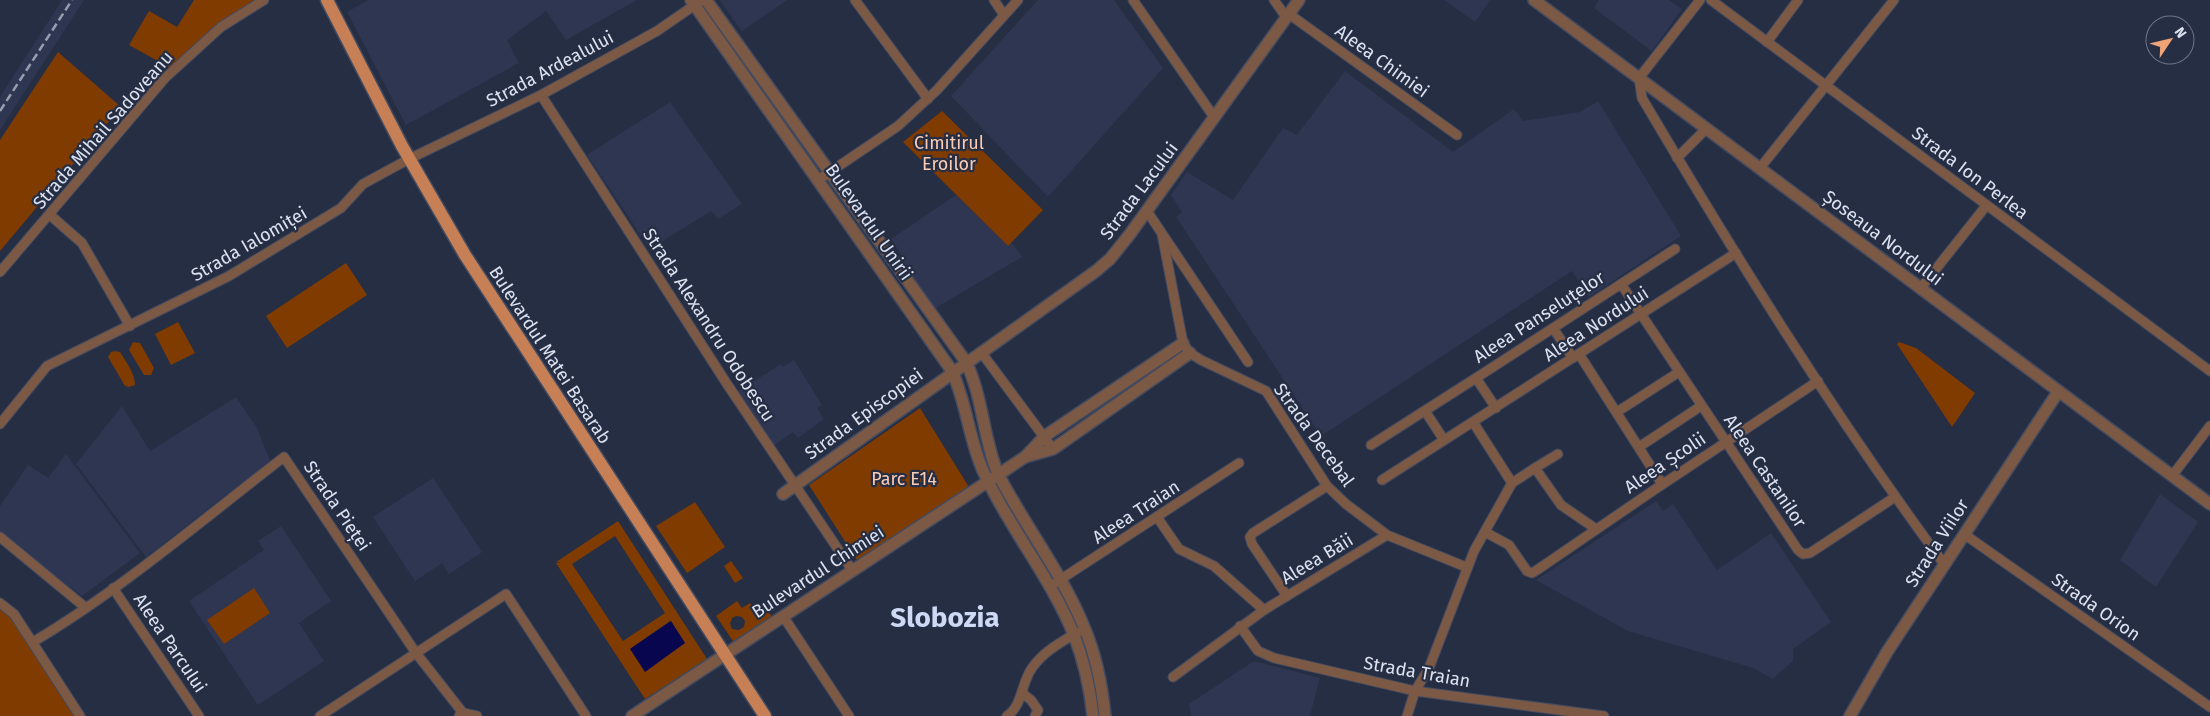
<svg xmlns="http://www.w3.org/2000/svg" width="2210" height="716" font-family="'Fira Sans',sans-serif">
	<style>
		.built { fill: #2e3652 }
		.green { fill: #803b01; fill-rule: evenodd }
		.water { fill: #07064f }
		.lines { fill: none; stroke-linecap: round; stroke-linejoin: round }
		.minor-casing { stroke: #434b60; stroke-width: 11 }
		.tertiary-casing { stroke: #434b60; stroke-width: 14 }
		.primary-casing { stroke: #434b60; stroke-width: 15 }
		.minor { stroke: #7c5945; stroke-width: 9 }
		.tertiary { stroke: #7c5945; stroke-width: 11 }
		.primary { stroke: #c78055; stroke-width: 12 }
		.rail { stroke: #979eaf; stroke-width: 2.5; stroke-dasharray: 8 4; stroke-linecap: butt }
		.labels { text-anchor: middle; dominant-baseline: central; stroke-width: 4.5; stroke-linejoin: round; paint-order: stroke }
		.street-label { font-size: 18px; fill: #dce2f0; stroke: #262e44 }
		.park-label { font-size: 18px; fill: #f9ccb3; stroke: #262e44 }
		.town-label { font-size: 28px; font-weight: bold; fill: #ced9f6; stroke: #262e44 }
	</style>
	<rect width="100%" height="100%" fill="#262e44"/>
	<g class="built">
		<polygon points="62,0 84,0 0,130 0,97"/>
		<polygon points="368,0 637,0 566,40 546,11 507,40 519,63 406,125 347,12"/>
		<polygon points="719,0 787,0 742,31"/>
		<polygon points="1038,0 1114,0 1163,68 1048,197 951,96"/>
		<polygon points="1444,0 1490,0 1475,22"/>
		<polygon points="1599,0 1669,0 1682,9 1652,51 1594,8"/>
		<polygon points="1345,71 1453,152 1514,109 1523,121 1580,112 1598,101 1681,236 1589,297 1572,271 1321,436 1176,217 1182,212 1171,195 1187,172 1233,200 1283,128 1297,135"/>
		<polygon points="670,102 742,204 718,219 711,211 650,249 587,155"/>
		<polygon points="956,195 1008,246 1012,243 1022,257 934,309 900,263 905,260 891,239"/>
		<polygon points="794,360 822,405 817,408 824,419 798,438 793,432 773,446 737,392 781,364 783,367"/>
		<polygon points="236,397 257,428 270,461 146,557 76,464 122,406 150,451"/>
		<polygon points="66,454 140,553 82,596 0,534 0,506 28,465 48,478"/>
		<polygon points="433,478 482,552 449,574 442,563 415,581 373,517"/>
		<polygon points="2160,494 2198,522 2156,587 2120,560"/>
		<polygon points="1656,501 1663,511 1673,504 1717,570 1771,533 1831,622 1793,649 1793,661 1773,679 1753,668 1628,631 1536,580"/>
		<polygon points="281,526 331,601 299,623 324,661 258,705 189,601 264,550 258,541"/>
		<polygon points="1254,661 1320,678 1310,716 1191,716 1189,704"/>
	</g>
	<g class="green">
		<polygon points="194,0 264,0 244,11 174,70 129,45 149,11 177,27"/>
		<polygon points="58,52 121,107 0,251 0,140"/>
		<polygon points="942,111 1043,210 1008,246 903,142"/>
		<polygon points="346,263 367,295 287,348 266,316"/>
		<polygon points="178,322 195,353 171,365 155,334"/>
		<polygon points="133,342 140,343 154,368 151,375 144,375 129,350"/>
		<polygon points="1899,342 1916,348 1975,393 1952,427 1897,344"/>
		<path d="M115,351l5,1c6,10 15,21 15,33l-6,2 -4,-1 -17,-29 3,-5z"/>
		<polygon points="920,408 972,492 860,565 809,485"/>
		<polygon points="695,502 725,547 687,573 656,526"/>
		<path d="M618,521l89,138 -62,40 -89,-136h6l-6,-1zM615,536l50,77 -42,28 -51,-77zM670,621l15,22 -55,6z"/>
		<polygon points="731,561 743,578 735,583 724,566"/>
		<polygon points="254,588 270,613 224,644 207,620"/>
		<path d="M737,601l5,7 8,-5 5,7 9,-6 11,18 -38,25 -21,-31zM736,616l6,1 3,4 -1,6 -5,3 -7,-1 -2,-5 2,-6z"/>
		<polygon points="0,608 13,617 79,716 0,716"/>
	</g>
	<polygon class="water" points="671,621 685,643 645,672 630,649"/>
	<g class="lines">
		<g class="minor-casing">
			<g id="minor">
				<polyline points="855,0 928,99"/>
				<polyline points="994,0 1004,15"/>
				<polyline points="1133,0 1214,117"/>
				<polyline points="1274,0 1286,17"/>
				<path d="M1700,0l-61,78 3,20c94,159 192,317 302,466"/>
				<polyline points="1711,0 2210,371"/>
				<polyline points="1289,14 1457,135"/>
				<polyline points="1767,42 1798,0"/>
				<polyline points="541,95 727,384 852,570"/>
				<polyline points="1677,158 1707,128"/>
				<polyline points="1760,168 1894,0"/>
				<polyline points="818,180 898,126 937,90 1018,0"/>
				<polyline points="1147,211 1248,362"/>
				<polyline points="50,215 82,243 130,326"/>
				<polyline points="1162,234 1183,343 1190,353 1201,360 1266,391 1327,486 1346,504 1387,535 1466,567"/>
				<polyline points="0,272 165,78 221,27 264,0"/>
				<polyline points="1621,284 1675,249"/>
				<polyline points="1920,289 1986,206"/>
				<polyline points="1553,328 1573,358"/>
				<polyline points="981,352 1053,449"/>
				<polyline points="1579,354 1662,484"/>
				<polyline points="1476,378 1621,284 1798,550 1803,554 1810,553 1895,497"/>
				<polyline points="1425,411 1444,440"/>
				<polyline points="1617,412 1679,372"/>
				<polyline points="1473,422 1512,483"/>
				<polyline points="0,424 47,366 229,276 341,208 363,184 409,159 541,95 657,31 702,0"/>
				<polyline points="1371,445 1476,378 1496,408"/>
				<polyline points="1639,447 1701,406"/>
				<polyline points="1535,468 1558,454"/>
				<polyline points="2172,476 2210,426"/>
				<polyline points="1382,480 1736,253"/>
				<polyline points="1157,517 1179,549 1214,566 1264,610"/>
				<polyline points="1485,532 1509,545 1527,571 1532,573 1537,570 1654,490 1818,381"/>
				<polyline points="1964,534 2210,707"/>
				<polyline points="0,537 86,608"/>
				<polyline points="1049,587 1239,463"/>
				<polyline points="113,588 199,716"/>
				<polyline points="1287,596 1252,544 1250,537 1253,533 1327,486"/>
				<polyline points="0,603 14,614 80,716"/>
				<polyline points="783,616 849,716"/>
				<polyline points="1240,626 1258,651 1274,658 1415,691 1604,716"/>
				<path d="M33,642c89,-53 169,-122 251,-185l132,196 47,60"/>
				<polyline points="1173,677 1264,610 1387,535"/>
				<polyline points="1022,693 1031,700 1038,710 1035,716"/>
				<polyline points="320,716 506,594 586,716"/>
				<polyline points="459,716 463,713 477,716"/>
				<path d="M1007,716c16,-11 14,-33 25,-48 11,-16 29,-26 46,-36"/>
				<polyline points="1407,716 1415,691 1429,668 1474,551 1512,483 1535,468 1561,505 1596,529"/>
			</g>
		</g>
		<g class="tertiary-casing">
			<g id="tertiary">
				<path d="M691,0l261,371c15,33 17,70 32,102 26,56 67,105 90,162 10,26 16,53 19,81"/>
				<path d="M706,0l260,362c17,35 17,76 32,112 27,52 64,99 86,153 12,28 18,59 21,89"/>
				<polyline points="1534,0 2210,504"/>
				<polyline points="1025,457 1053,449 1190,353"/>
				<polyline points="783,494 1096,271 1110,259 1130,234 1299,0"/>
				<polyline points="632,716 1025,457 1045,436 1183,343"/>
				<polyline points="1850,716 1887,652 2058,392"/>
			</g>
		</g>
		<g class="primary-casing">
			<polyline id="primary" points="327,0 402,146 465,255 765,716"/>
		</g>
		<use href="#minor" class="minor"/>
		<use href="#tertiary" class="tertiary"/>
		<use href="#primary" class="primary"/>
		<polyline class="rail" points="0,111 72,0"/>
	</g>
	<g class="labels">
		<g class="street-label">
			<text transform="translate(1382 61) rotate(36)">Aleea Chimiei</text>
			<text transform="translate(550 69) rotate(-28)">Strada Ardealului</text>
			<text transform="translate(103 130) rotate(-49)">Strada Mihail Sadoveanu</text>
			<text transform="translate(1970 173) rotate(37)">Strada Ion Perlea</text>
			<text transform="translate(1139 191) rotate(-53)">Strada Lacului</text>
			<text transform="translate(869 222) rotate(55)">Bulevardul Unirii</text>
			<text transform="translate(1883 238) rotate(37)">Șoseaua Nordului</text>
			<text transform="translate(249 244) rotate(-30)">Strada Ialomiței</text>
			<text transform="translate(1539 317) rotate(-33)">Aleea Panseluțelor</text>
			<text transform="translate(1596 324) rotate(-33)">Aleea Nordului</text>
			<text transform="translate(709 325) rotate(57)">Strada Alexandru Odobescu</text>
			<text transform="translate(550 355) rotate(57)">Bulevardul Matei Basarab</text>
			<text transform="translate(864 414) rotate(-36)">Strada Episcopiei</text>
			<text transform="translate(1314 435) rotate(54)">Strada Decebal</text>
			<text transform="translate(1665 463) rotate(-34)">Aleea Școlii</text>
			<text transform="translate(1765 471) rotate(56)">Aleea Castanilor</text>
			<text transform="translate(337 506) rotate(56)">Strada Pieței</text>
			<text transform="translate(1136 512) rotate(-33)">Aleea Traian</text>
			<text transform="translate(1937 543) rotate(-57)">Strada Viilor</text>
			<text transform="translate(1317 559) rotate(-31)">Aleea Băii</text>
			<text transform="translate(818 572) rotate(-33)">Bulevardul Chimiei</text>
			<text transform="translate(2096 607) rotate(35)">Strada Orion</text>
			<text transform="translate(170 643) rotate(56)">Aleea Parcului</text>
			<text transform="translate(1417 672) rotate(10)">Strada Traian</text>
		</g>
		<g class="park-label">
			<text x="949" y="143">Cimitirul<tspan x="949" dy="21">Eroilor</tspan></text>
			<text x="904" y="479">Parc E14</text>
		</g>
		<g class="town-label">
			<text x="945" y="617">Slobozia</text>
		</g>
	</g>
	<g transform="translate(2170 40) rotate(55)"><circle r="24" fill="#262e44" stroke="#6f7689"/>
	<path d="M0-4L9 19L0 12L-9 19Z" fill="#efa377"/>
	<text y="-8" font-size="14" font-weight="bold" text-anchor="middle" fill="#dce2f0">N</text>
	</g>
</svg>
